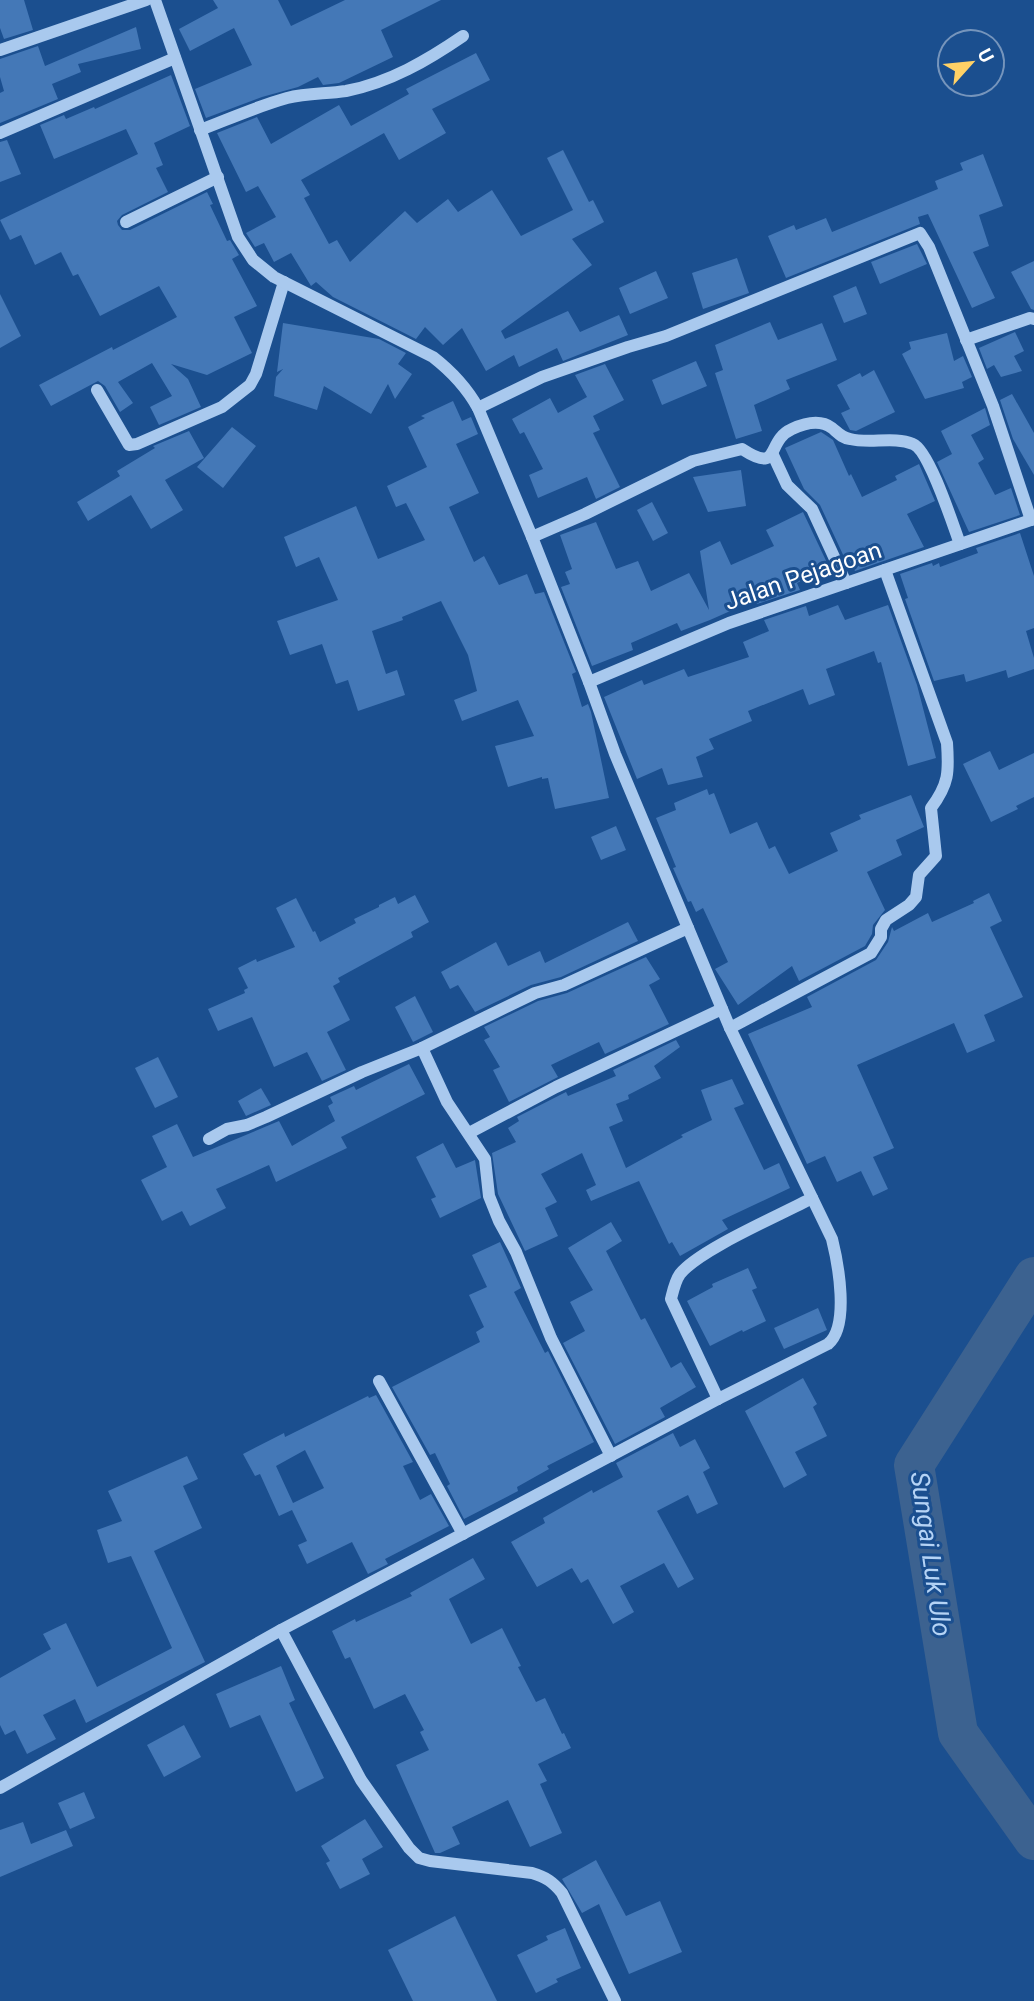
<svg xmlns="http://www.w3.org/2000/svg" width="1034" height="2001" font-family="Roboto,sans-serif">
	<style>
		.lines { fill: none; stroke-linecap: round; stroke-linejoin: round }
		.river { stroke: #3c6290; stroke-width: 40 }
		.building { fill: #4478b7; fill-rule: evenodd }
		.minor { stroke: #a9c9ee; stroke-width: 12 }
		.labels { text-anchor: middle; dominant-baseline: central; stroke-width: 6; stroke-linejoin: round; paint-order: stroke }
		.street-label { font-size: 24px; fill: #fff; stroke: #1b4f8f }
		.water-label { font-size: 26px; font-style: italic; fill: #b5d3f5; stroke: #1b4f8f }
	</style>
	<rect width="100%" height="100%" fill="#1b4f8f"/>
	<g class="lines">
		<polyline class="river" points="1034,1277 914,1465 958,1733 1034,1840"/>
	</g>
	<g class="building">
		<polygon points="0,0 24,0 33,30 4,39 0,28"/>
		<polygon points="213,0 278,0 291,26 345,0 441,0 381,30 393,57 339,83 323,85 318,77 298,87 262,97 206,118 195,89 252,65 234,28 190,51 179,29 218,8"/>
		<polygon points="136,27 141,49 78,64 81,72 52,84 58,99 0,123 0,93 4,91 0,77 0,59 38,46 45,66"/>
		<polygon points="476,53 490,80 432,109 446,133 399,160 384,133 301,180 310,195 304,198 329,244 337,240 350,262 405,211 417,223 448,199 458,212 492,190 521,236 573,210 547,158 563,150 589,202 593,200 604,222 572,239 592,265 501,331 505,339 568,311 580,332 619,315 628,335 563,361 557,348 519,367 514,355 486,371 462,328 443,345 425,327 416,339 333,297 316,282 311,286 291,253 274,262 264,243 255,247 246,233 276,217 258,186 246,192 217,133 257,117 271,144 339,105 351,126 409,94 406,89"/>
		<polygon points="171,75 190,126 154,143 163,165 156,168 168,192 122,215 117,221 118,225 122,230 130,230 207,192 213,204 210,205 227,241 230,240 239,255 232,259 257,306 234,317 252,353 207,375 171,364 188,379 201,407 159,425 150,407 172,396 152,363 118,382 133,403 120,412 105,386 98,381 51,406 39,385 112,347 113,350 177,317 159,286 100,316 78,274 73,276 61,252 35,265 21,235 10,240 0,220 138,154 126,129 54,159 40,125 64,115 66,119 94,107 95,109"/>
		<polygon points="7,140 21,174 0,182 0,142"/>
		<polygon points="983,154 1003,206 979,215 989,246 973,252 995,298 972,308 928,214 918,217 920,224 786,278 768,236 794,225 796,230 826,218 832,232 938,189 935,181 963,170 960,163"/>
		<polygon points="917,244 927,264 880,284 871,262"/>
		<polygon points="737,258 749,293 703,309 692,273"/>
		<polygon points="1034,261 1034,310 1031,309 1011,272"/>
		<polygon points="656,271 668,298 630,314 619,288"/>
		<polygon points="856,286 867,314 844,323 833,296"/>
		<polygon points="0,294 21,336 0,348"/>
		<polygon points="770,322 778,340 822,323 837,360 786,380 790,389 754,405 762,431 736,439 715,373 723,370 715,345"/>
		<polygon points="283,323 379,339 406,353 398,364 412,374 395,399 388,384 371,414 324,386 317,410 274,396 276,377 283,369 277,372"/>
		<polygon points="1015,332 1024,351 1014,356 1022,371 1001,377 994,365 987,369 979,348"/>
		<polygon points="947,333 954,361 963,356 972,377 962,382 964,388 925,399 902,354 911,349 909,342"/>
		<polygon points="696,361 707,386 662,405 652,380"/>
		<polygon points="605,364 624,400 593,416 600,430 593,433 620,487 596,499 587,477 538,498 529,475 543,469 524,432 520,434 512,419 550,398 558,413 587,397 575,375"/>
		<polygon points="874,370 895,412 856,431 850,430 841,413 850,409 837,385 860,373 862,377"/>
		<polygon points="1012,394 1034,433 1034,475 1013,439 1000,400"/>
		<polygon points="453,401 462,421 471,417 478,434 456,444 479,493 449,507 474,562 484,556 499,585 527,574 535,594 544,592 576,672 572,674 582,707 588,704 591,712 609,798 555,809 548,778 542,779 542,777 508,787 495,746 534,736 518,700 462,721 454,700 477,691 468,655 441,601 402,617 403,620 372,631 386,674 397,670 405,695 358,711 348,680 336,684 322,644 290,655 277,621 338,600 319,557 296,567 284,537 356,506 378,559 425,540 406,503 396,507 387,486 427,467 408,427 425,418 421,416"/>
		<polygon points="985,408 990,425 971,435 984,459 978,463 995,495 1011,488 1020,515 969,532 937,462 952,454 941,431"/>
		<polygon points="232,427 256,446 223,488 197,467"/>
		<polygon points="189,431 204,458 165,480 183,510 151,529 131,495 88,521 77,502 120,476 117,471 155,448 153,446"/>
		<polygon points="821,432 833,440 849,476 851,474 862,497 897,480 895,476 919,464 935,501 907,514 924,547 855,571 848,558 845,559 820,505 804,489 785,448"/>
		<polygon points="741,470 746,506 708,512 693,477"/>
		<polygon points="652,502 668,533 653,541 637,510"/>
		<polygon points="803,512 829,567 797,583 800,590 757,604 755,600 710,620 681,631 677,623 631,643 633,650 592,666 561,587 570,584 565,572 572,569 560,535 596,522 616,569 638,561 651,591 689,573 709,610 700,551 720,541 731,565 774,546 766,530"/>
		<polygon points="1020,533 1034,576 1034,628 1026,631 1034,658 1034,669 1008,678 1006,670 966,682 964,674 934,681 905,599 908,598 900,574 932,563 933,566 939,563 940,567 978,553 976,548"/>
		<polygon points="838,605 845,620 888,605 917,685 936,758 908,766 881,662 878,663 874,651 826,669 835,695 809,705 803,689 748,711 752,721 709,739 714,749 696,757 703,777 668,785 662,768 637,779 604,697 642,680 644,685 684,669 688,677 749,657 743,642 769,631 764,620 806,606 809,616"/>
		<polygon points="990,751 999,770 1034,753 1034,797 1016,806 1018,809 991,822 963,764"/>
		<polygon points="707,789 709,795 714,793 730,834 757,822 769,849 775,846 789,874 838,851 830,833 861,819 859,815 911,795 924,827 896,840 902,855 867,872 885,910 873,925 872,934 865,946 799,981 792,966 738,1005 715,969 728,962 703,908 696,912 691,901 688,902 673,868 676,867 656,818 676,810 674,803"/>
		<polygon points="616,826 626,850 601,860 591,837"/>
		<polygon points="989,893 1002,921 990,927 1023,997 984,1015 995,1041 967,1053 954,1023 857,1065 894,1148 873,1157 888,1189 873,1196 861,1171 837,1182 825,1156 807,1164 748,1034 812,1007 807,997 876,960 888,942 892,927 894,931 928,913 932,922 974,903 973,901"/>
		<polygon points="415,895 429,922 411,932 413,937 338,978 340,982 333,986 350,1020 327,1032 346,1070 322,1081 307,1052 274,1067 252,1017 218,1031 208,1009 245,993 244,990 248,988 238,968 256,959 257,962 295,947 276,908 296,898 313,932 315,931 320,942 356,923 354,919 379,907 379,905 395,897 398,904"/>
		<polygon points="628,922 638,941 561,977 531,985 475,1012 458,985 450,989 441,972 496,942 508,966 540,951 545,963"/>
		<polygon points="646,957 660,979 649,985 669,1024 605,1054 599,1042 551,1065 558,1077 509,1102 493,1070 500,1067 484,1040 490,1037 484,1027 538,1001 567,993"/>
		<polygon points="415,996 433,1032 413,1042 395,1007"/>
		<polygon points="676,1040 680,1047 654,1066 661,1078 628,1095 629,1099 616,1104 623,1121 609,1127 626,1168 683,1137 681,1135 712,1120 701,1090 732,1079 744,1104 734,1108 764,1170 779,1163 790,1188 722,1220 728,1229 680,1256 672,1242 669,1244 639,1181 591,1201 586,1190 596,1185 582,1153 541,1174 557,1202 545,1208 558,1236 525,1251 498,1194 492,1153 516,1142 508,1128 519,1121 517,1117 560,1095 566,1092 568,1096 616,1076 613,1070"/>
		<polygon points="158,1057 178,1097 155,1108 135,1068"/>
		<polygon points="409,1064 425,1094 341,1137 347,1148 276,1182 269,1165 216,1189 226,1208 190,1226 182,1211 162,1221 141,1180 167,1167 152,1136 177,1124 193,1157 279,1121 292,1146 335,1121 328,1106 333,1103 330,1097 354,1086 356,1090"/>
		<polygon points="261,1088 271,1105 246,1116 238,1101"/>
		<polygon points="443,1143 456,1168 475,1160 481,1198 440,1218 431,1199 436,1197 416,1157"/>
		<polygon points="611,1222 622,1241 606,1251 641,1320 645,1318 671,1368 681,1362 696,1387 660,1408 665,1417 615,1444 563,1343 585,1331 570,1302 593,1290 568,1248"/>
		<polygon points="500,1242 521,1288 514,1292 545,1353 548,1351 594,1442 547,1466 549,1469 517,1487 518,1491 464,1519 447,1486 450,1484 435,1453 430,1455 392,1387 480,1342 476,1332 484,1327 469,1295 487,1287 472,1255"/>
		<polygon points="748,1268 757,1288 752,1290 766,1321 743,1332 742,1330 710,1346 687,1301 713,1287 712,1284"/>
		<polygon points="818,1308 827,1330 784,1349 774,1328"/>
		<polygon points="803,1378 817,1404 813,1407 827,1436 795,1452 807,1475 784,1488 745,1411"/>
		<path d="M376,1395l37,67 -10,4 17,34 11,-6 18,32 -64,33 3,5 -20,10 -16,-32 -45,22 -9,-19 9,-4 -15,-31 -13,6 -19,-42 -5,2 -12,-22 41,-21 1,4 83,-41 1,2zM305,1450l19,38 -31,15 -17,-37z"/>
		<polygon points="673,1433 680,1447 695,1439 710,1468 703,1472 718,1504 697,1514 688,1495 657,1511 694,1579 678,1588 664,1563 620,1586 634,1612 613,1624 588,1579 581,1583 572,1568 537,1587 511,1542 545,1523 543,1518 592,1490 593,1493 623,1477 616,1463"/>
		<polygon points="187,1456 198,1479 183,1486 202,1528 154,1551 205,1662 86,1723 75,1699 43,1715 56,1739 27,1754 15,1730 5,1735 0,1725 0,1678 51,1649 43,1634 66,1623 97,1687 172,1648 131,1556 108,1563 97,1530 122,1521 108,1491"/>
		<polygon points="473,1558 485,1579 449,1599 471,1644 502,1628 521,1666 518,1667 536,1702 545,1698 562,1734 564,1733 571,1748 538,1764 547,1781 540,1784 562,1833 530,1847 508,1800 452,1827 460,1844 440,1853 435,1853 396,1765 429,1750 420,1732 424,1730 405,1694 374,1709 350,1657 345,1659 332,1631 355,1619 356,1622 412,1596 410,1593"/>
		<polygon points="281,1666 295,1700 289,1703 324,1778 296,1792 260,1715 230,1728 216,1694"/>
		<polygon points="184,1725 201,1757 164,1777 147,1745"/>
		<polygon points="84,1792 95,1818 70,1829 58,1803"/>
		<polygon points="365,1819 383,1847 362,1859 370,1874 340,1889 326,1863 330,1861 321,1846"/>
		<polygon points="23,1822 31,1844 66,1830 73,1846 0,1877 0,1830"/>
		<polygon points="596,1860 626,1916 660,1901 682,1952 629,1974 599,1904 582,1913 562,1879"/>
		<polygon points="455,1916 497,2001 413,2001 388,1950"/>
		<polygon points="565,1928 581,1968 556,1979 558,1982 536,1993 517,1955 548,1940 546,1936"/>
	</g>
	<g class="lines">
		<g class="minor">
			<polyline points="0,50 146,0"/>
			<path d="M200,130c29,-11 58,-24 87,-32 20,-5 39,-4 59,-7 43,-8 82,-31 117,-55"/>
			<polyline points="0,133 175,58"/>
			<polyline points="126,222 218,177"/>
			<polyline points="966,340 1030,318 1034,319"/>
			<polyline points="97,390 129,445 137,444 222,407 250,385 256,374 284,282"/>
			<polyline points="478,408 542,377 628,347 666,336 920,233 929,247 993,406 1031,520"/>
			<polyline points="773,455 787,485 812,509 846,583"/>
			<path d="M532,537l53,-23 108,-53 49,-12c40,26 23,-8 50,-20 13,-6 28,-10 40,-1 6,5 10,10 18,11 20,5 44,-3 63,5 16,6 40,81 47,100"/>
			<polyline points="589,682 729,623 1034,519"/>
			<path d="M730,1028l141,-75 10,-16v-8l5,-9 23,-15 7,-8 3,-22 17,-19 -5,-48c18,-24 18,-36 16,-65l-62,-173"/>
			<polyline points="422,1048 447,1102 485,1159 489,1196 499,1221 516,1252 551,1338 611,1456"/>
			<polyline points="469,1133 556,1087 722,1009"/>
			<polyline points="209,1139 227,1129 247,1125 266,1117 362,1072 422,1048 535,993 564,985 688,928"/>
			<polyline points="379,1381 463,1534"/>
			<path d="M718,1399l-47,-100c2,-8 4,-18 9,-25 20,-25 101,-59 132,-76"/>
			<path d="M281,1630l80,150 48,68 10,10 11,3 102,12c14,4 21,9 30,20l53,108"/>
			<path d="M0,1788l281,-158 437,-231 110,-55c22,-18 10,-81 4,-105l-102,-211 -115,-274 -26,-72 -57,-145 -54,-129c-11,-20 -27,-37 -45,-51l-159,-80 -21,-17 -15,-23 -83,-237"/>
		</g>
	</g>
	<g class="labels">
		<g class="street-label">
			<text transform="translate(803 576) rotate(-19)">Jalan Pejagoan</text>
		</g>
		<g class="water-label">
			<text transform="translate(931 1554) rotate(82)">Sungai Luk Ulo</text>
		</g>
	</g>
	<g transform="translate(971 63) rotate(63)"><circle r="33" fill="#1b4f8f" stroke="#7695bc" stroke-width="2"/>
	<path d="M0-5L12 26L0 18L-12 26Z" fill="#ffd166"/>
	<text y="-10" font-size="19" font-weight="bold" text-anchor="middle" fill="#ffffff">U</text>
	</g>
</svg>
